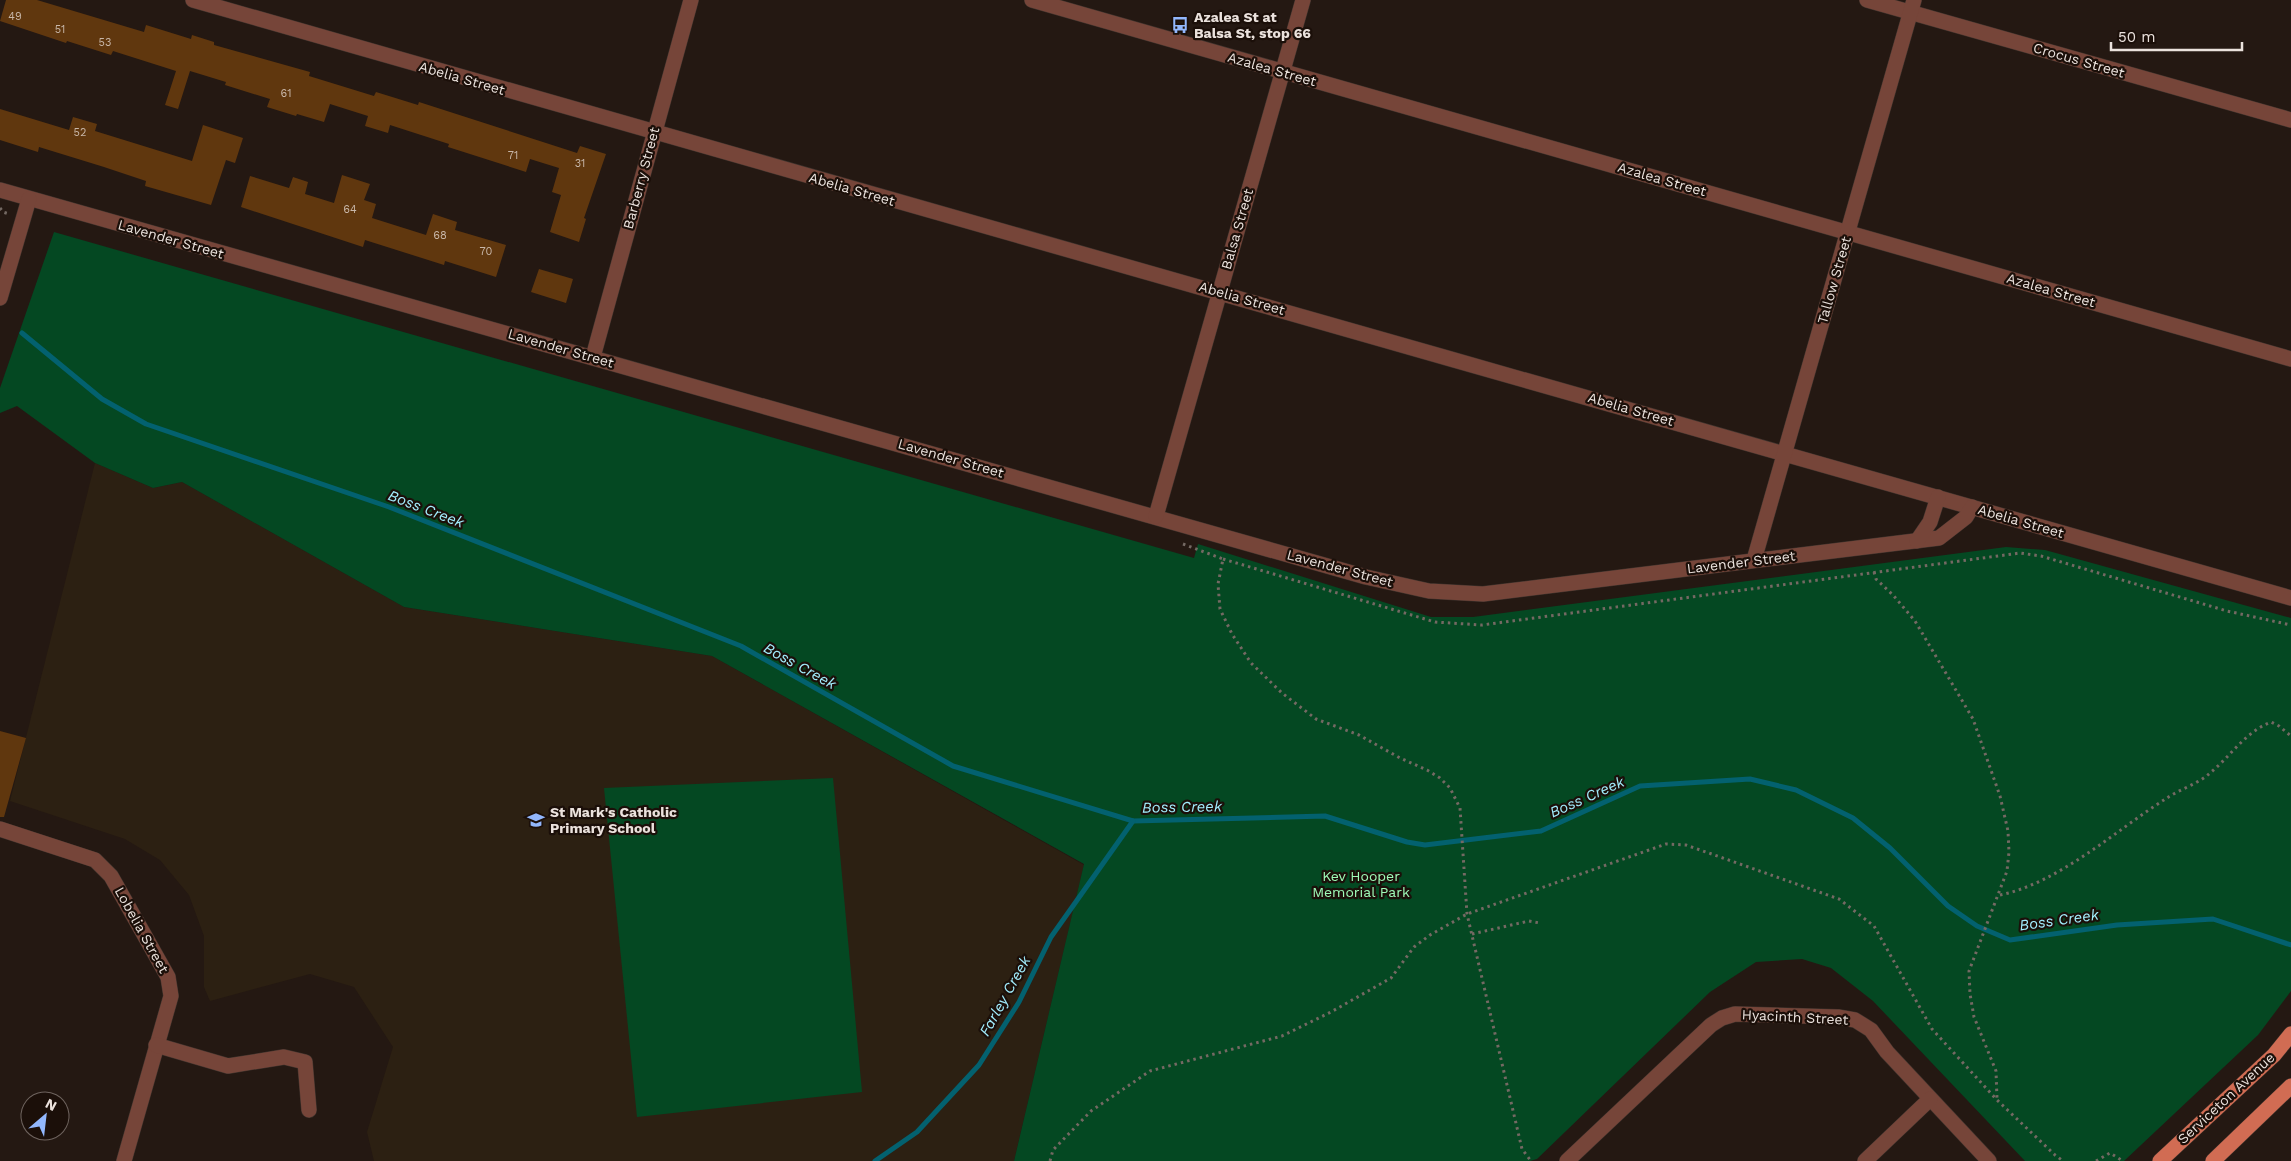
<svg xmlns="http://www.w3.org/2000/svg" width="2291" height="1161" font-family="'Work Sans',sans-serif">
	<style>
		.education { fill: #2c2012 }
		.green { fill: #044822 }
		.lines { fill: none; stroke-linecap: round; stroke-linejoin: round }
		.stream { stroke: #03616f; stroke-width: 5 }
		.building { fill: #60370e }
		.minor-casing { stroke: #40342e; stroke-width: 16 }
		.major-casing { stroke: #40342e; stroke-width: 16 }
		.path { stroke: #746963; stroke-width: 3; stroke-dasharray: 2.5 4; stroke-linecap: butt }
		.minor { stroke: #764539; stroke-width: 15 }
		.major { stroke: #d16c53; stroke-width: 15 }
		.labels { text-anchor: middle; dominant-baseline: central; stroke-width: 4.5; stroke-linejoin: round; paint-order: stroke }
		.number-label { font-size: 11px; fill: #c8b7a9 }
		.poi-label { font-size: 14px; font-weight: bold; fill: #ebe2dd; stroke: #1b0f09; text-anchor: start }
		.street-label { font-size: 14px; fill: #ebe2dd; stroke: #1b0f09 }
		.park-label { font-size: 14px; fill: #9ffcb9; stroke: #1b0f09 }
		.water-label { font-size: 15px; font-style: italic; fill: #a2edfd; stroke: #1b0f09 }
	</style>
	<rect width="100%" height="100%" fill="#241812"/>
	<polygon class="education" points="95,463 153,488 182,482 404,607 712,656 1084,865 1014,1161 374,1161 367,1132 393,1047 354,987 310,974 210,1001 204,987 204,936 189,895 160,860 125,839 10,801"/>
	<g class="green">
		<polygon points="54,232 1194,558 1198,544 1431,617 1473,617 2006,547 2045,550 2291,618 2291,991 2258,1035 2124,1161 2025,1161 1873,1001 1831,968 1802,959 1756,962 1710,992 1537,1159 1530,1161 1014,1161 1084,864 712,656 404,607 182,482 153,488 95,463 17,406 0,413 0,388"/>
		<polygon points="833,778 862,1092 637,1117 604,788"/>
	</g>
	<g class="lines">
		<g class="stream">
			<polyline points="22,333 102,399 146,424 389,507 741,646 953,766 1133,821 1325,816 1407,842 1425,845 1541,831 1640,786 1750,779 1796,790 1853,818 1890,848 1948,906 1977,926 2010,940 2117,925 2213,919 2291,945"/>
			<polyline points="875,1161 917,1132 979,1065 1019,1002 1051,937 1133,821"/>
		</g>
	</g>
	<g class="building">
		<polygon points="6,0 37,0 144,32 146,25 191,39 192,35 214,42 214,45 310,72 309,76 374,96 376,92 418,105 419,102 577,153 580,146 606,154 584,218 586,219 579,242 550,232 561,195 552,192 559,168 530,159 526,172 448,147 449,144 390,125 388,133 365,126 368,116 330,104 324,122 297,114 296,116 267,107 270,99 225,85 226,82 190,71 178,109 165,105 176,71 113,51 111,55 67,41 66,43 0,21"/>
		<polygon points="0,109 69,130 73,117 97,124 95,131 192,161 203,125 243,138 235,163 226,160 211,205 145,186 146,181 104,167 39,147 38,152 0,140"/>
		<polygon points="342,175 370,184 364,200 376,204 372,218 426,235 433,214 457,222 455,230 506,245 496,277 445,261 444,265 365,240 363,247 241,207 250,176 289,188 293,177 308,182 305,194 334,203"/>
		<polygon points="539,269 573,279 566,303 531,292"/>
		<polygon points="0,731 26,738 4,817 0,817"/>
	</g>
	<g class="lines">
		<g class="minor-casing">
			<g id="minor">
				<path d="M193,0c698,202 1399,398 2098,598"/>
				<polyline points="1032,0 2291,359"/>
				<polyline points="1867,0 2291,120"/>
				<polyline points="0,190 1366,577 1429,591 1483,594 1939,538 1966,517 1972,507"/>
				<polyline points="0,298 29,199"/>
				<polyline points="593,357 691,0"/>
				<polyline points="1156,516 1303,0"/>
				<polyline points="1917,541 1930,522 1938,497"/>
				<polyline points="1754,560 1914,0"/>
				<polyline points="0,829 95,860 111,876 168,977 171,996 124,1161"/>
				<polyline points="156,1045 228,1066 284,1057 305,1062 309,1110"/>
				<polyline points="1567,1161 1711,1025 1722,1018 1735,1014 1838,1017 1855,1020 1871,1030 1887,1052 1989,1161"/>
				<polyline points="1865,1161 1930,1099"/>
			</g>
		</g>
		<g class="major-casing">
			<g id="major">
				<polyline points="2160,1161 2274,1055 2291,1034"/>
				<polyline points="2213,1161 2291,1086"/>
			</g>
		</g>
		<g class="path">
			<polyline points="0,208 3,212 9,214"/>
			<polyline points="1183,544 1223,559 1218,584 1220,609 1232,634 1251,663 1282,693 1316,719 1359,735 1400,758 1427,770 1440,778 1450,788 1460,808 1467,914 1522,1149 1531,1161"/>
			<polyline points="1223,559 1435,622 1482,625 2020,553 2041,556 2227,611 2291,625"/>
			<polyline points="1874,572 1876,579 1893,595 1915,621 1973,719 2000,796 2008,831 2009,852 2007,871 1969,971 1970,994 1974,1017 1996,1071 1997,1099"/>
			<path d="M2000,895c59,-12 116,-65 167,-97 13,-9 31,-14 43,-25 20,-16 35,-41 61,-51l8,4 12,10"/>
			<polyline points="1472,934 1529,921 1540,923"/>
			<polyline points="1050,1161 1053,1150 1091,1111 1150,1071 1282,1036 1331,1012 1391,978 1414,947 1430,935 1467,914 1666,844 1686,845 1839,899 1874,926 1932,1029 1997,1100 2055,1155 2063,1161"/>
			<polyline points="2096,1161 2110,1153 2123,1161"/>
		</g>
		<use href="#minor" class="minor"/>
		<use href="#major" class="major"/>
	</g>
	<defs>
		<g id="bus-bare" transform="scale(1.35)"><path d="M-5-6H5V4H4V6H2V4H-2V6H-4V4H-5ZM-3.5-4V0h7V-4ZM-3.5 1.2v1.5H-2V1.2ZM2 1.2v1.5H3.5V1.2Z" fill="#92b7fd" stroke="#1b0f09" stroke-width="2.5" paint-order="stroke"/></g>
		<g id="school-bare" transform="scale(1.35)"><path d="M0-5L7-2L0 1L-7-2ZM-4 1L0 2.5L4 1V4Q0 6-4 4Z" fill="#92b7fd" stroke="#1b0f09" stroke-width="2.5" paint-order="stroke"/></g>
	</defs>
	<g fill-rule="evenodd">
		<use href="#bus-bare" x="1180" y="25"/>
		<use href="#school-bare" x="536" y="820"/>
	</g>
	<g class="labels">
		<g class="number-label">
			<text x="15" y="16">49</text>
			<text x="60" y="29">51</text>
			<text x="105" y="42">53</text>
			<text x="286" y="93">61</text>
			<text x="80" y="132">52</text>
			<text x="513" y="155">71</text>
			<text x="580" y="163">31</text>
			<text x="350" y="209">64</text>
			<text x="440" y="235">68</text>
			<text x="486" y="251">70</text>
		</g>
		<g class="poi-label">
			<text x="1194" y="17">Azalea St at<tspan x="1194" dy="16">Balsa St, stop 66</tspan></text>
			<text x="550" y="812">St Mark's Catholic<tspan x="550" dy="16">Primary School</tspan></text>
		</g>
		<g class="street-label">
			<text transform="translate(2079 60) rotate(16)">Crocus Street</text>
			<text transform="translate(1272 69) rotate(16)">Azalea Street</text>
			<text transform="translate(462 78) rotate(16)">Abelia Street</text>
			<text transform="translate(641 178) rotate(-75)">Barberry Street</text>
			<text transform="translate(1662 179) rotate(16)">Azalea Street</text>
			<text transform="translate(852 189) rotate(16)">Abelia Street</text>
			<text transform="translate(1237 229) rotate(-74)">Balsa Street</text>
			<text transform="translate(171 239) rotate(16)">Lavender Street</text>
			<text transform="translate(1834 280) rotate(-74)">Tallow Street</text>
			<text transform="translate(2051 290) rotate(16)">Azalea Street</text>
			<text transform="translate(1242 298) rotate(16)">Abelia Street</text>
			<text transform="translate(561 348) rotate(16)">Lavender Street</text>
			<text transform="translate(1631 409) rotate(16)">Abelia Street</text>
			<text transform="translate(951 458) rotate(16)">Lavender Street</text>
			<text transform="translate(2021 521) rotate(16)">Abelia Street</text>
			<text transform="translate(1741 562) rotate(-7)">Lavender Street</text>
			<text transform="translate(1340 568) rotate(15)">Lavender Street</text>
			<text transform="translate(142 930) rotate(61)">Lobelia Street</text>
			<text transform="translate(1795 1017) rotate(3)">Hyacinth Street</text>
			<text transform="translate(2226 1098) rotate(-43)">Serviceton Avenue</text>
		</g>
		<g class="park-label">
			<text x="1361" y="876">Kev Hooper<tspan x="1361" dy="16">Memorial Park</tspan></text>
		</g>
		<g class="water-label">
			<text transform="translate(426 509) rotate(21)">Boss Creek</text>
			<text transform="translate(800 666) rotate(29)">Boss Creek</text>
			<text transform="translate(1587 797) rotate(-24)">Boss Creek</text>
			<text transform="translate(1182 807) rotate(-1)">Boss Creek</text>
			<text transform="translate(2059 920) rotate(-8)">Boss Creek</text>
			<text transform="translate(1005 996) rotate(-61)">Farley Creek</text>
		</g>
	</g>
	<g transform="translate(45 1116) rotate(28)"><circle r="24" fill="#1b0f09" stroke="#6e635e"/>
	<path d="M0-4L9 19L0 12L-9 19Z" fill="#92b7fd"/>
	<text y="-8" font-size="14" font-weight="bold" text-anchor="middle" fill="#ebe2dd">N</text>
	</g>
	<path d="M2111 42v8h131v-8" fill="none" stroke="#ebe2dd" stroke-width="2.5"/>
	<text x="2118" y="42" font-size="15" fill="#ebe2dd" stroke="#1b0f09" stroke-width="4" paint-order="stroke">50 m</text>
</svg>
